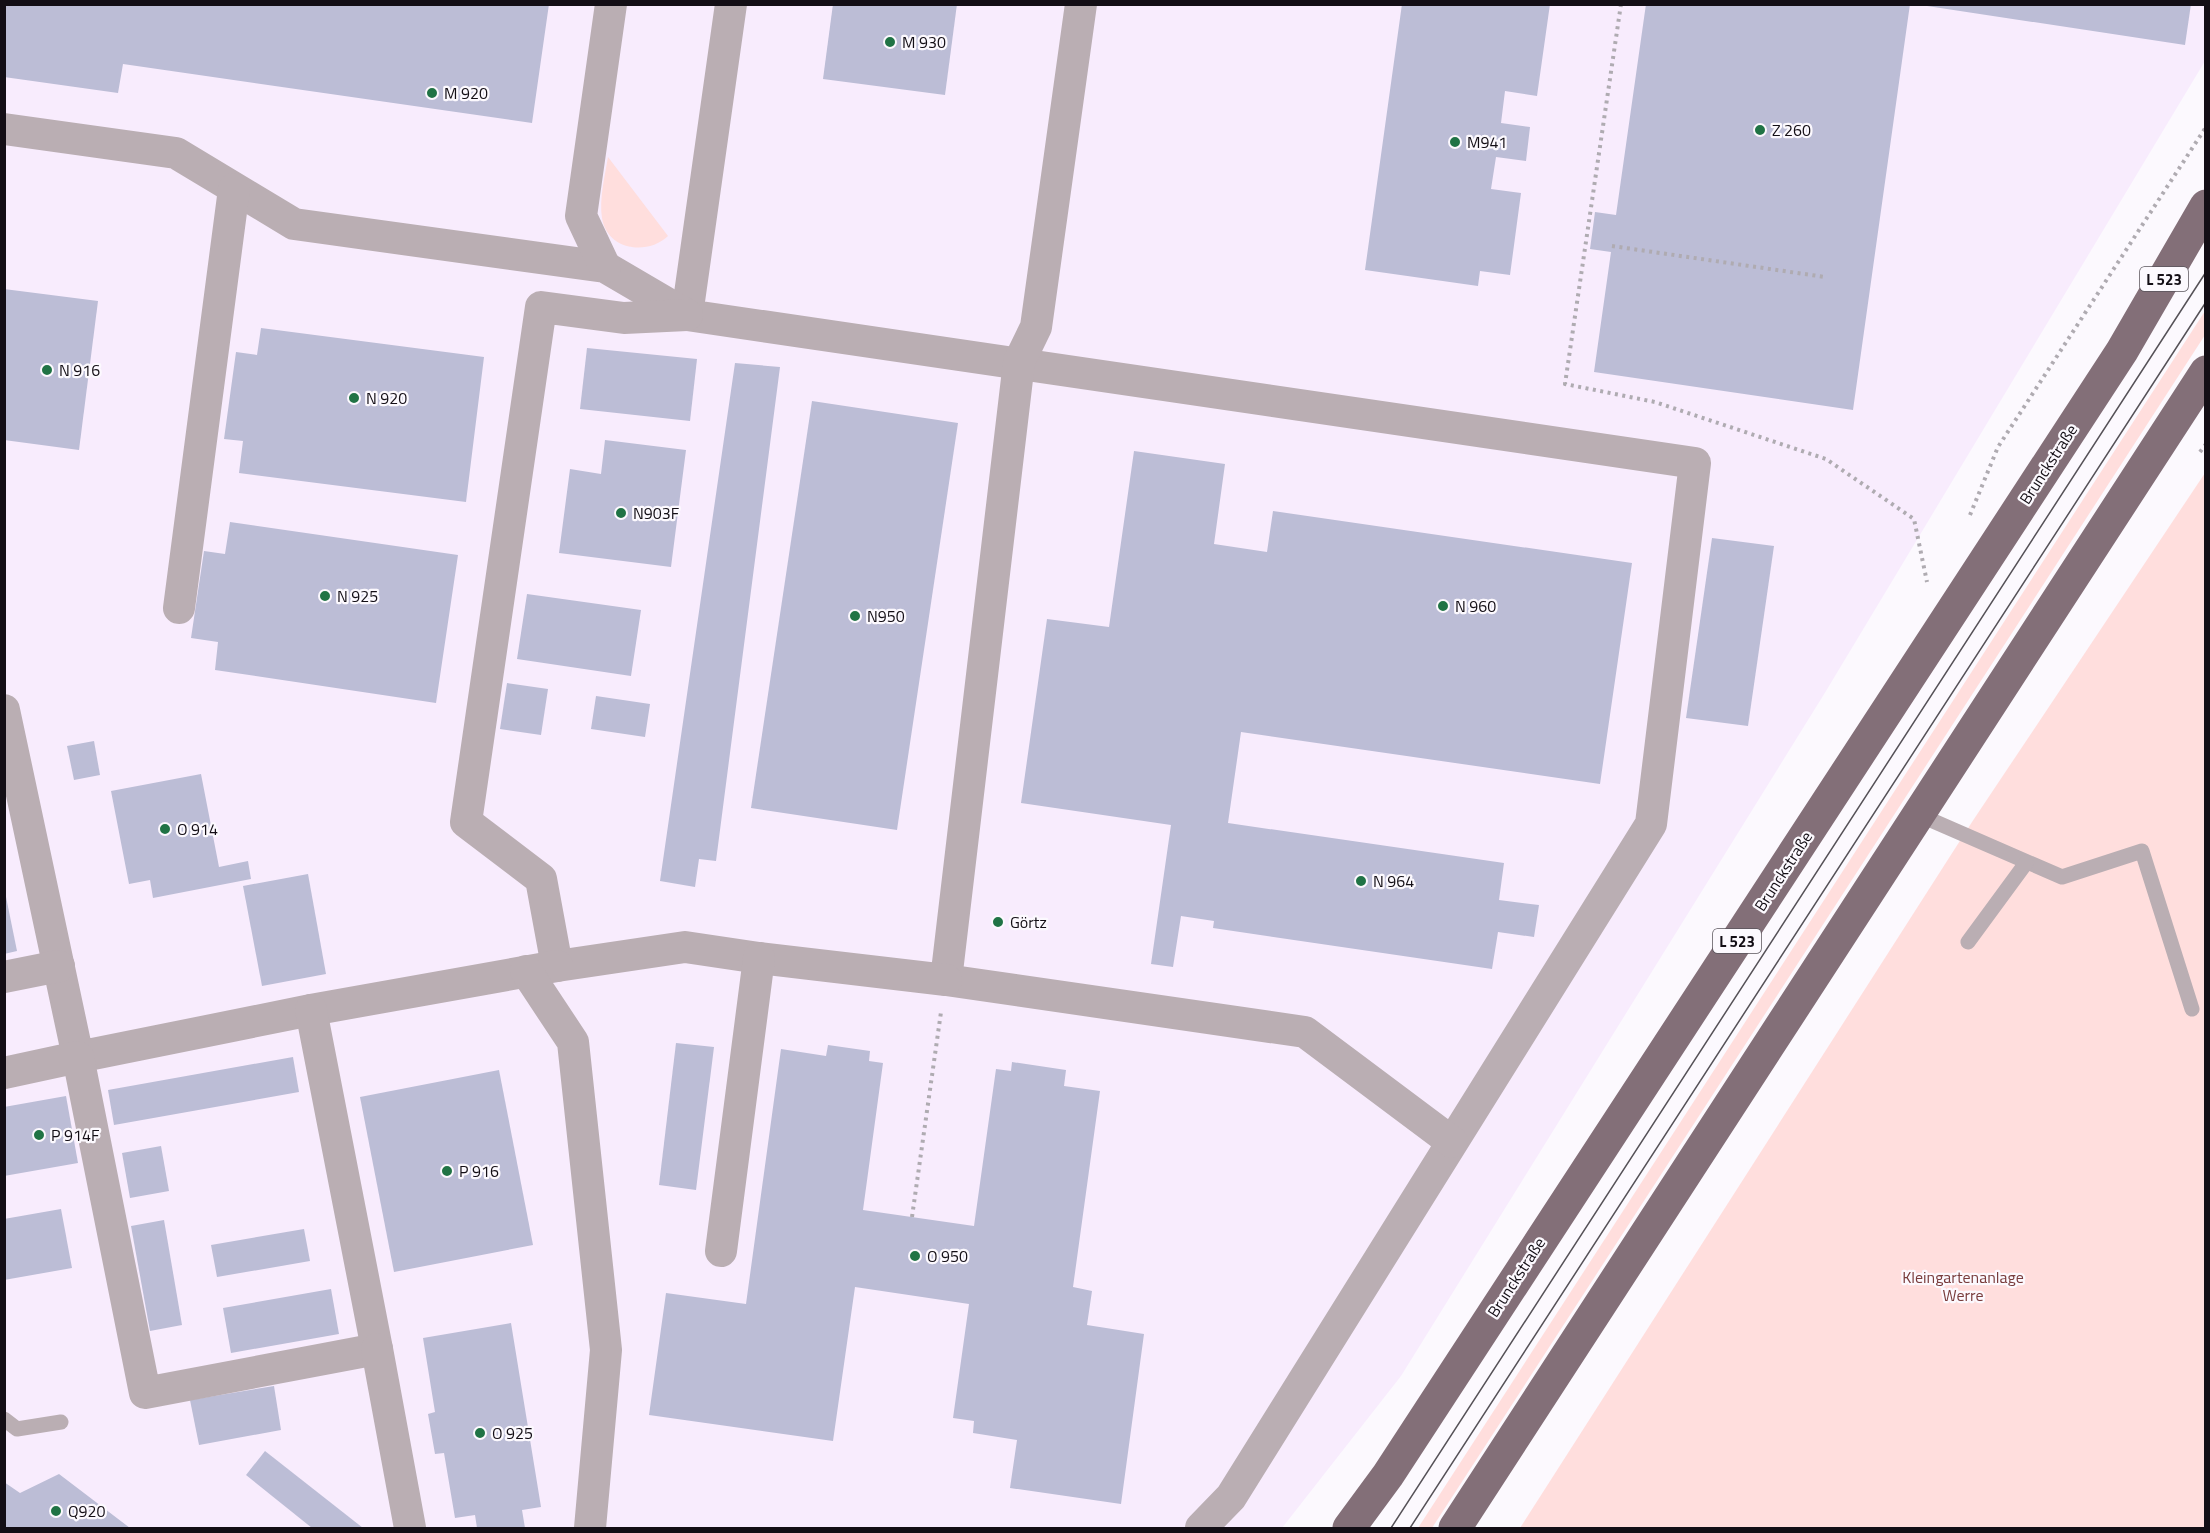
<svg xmlns="http://www.w3.org/2000/svg" width="2210" height="1533" font-family="'Titillium Web',sans-serif">
	<style>
		.built { fill: #f8ecfd }
		.green { fill: #ffdedd }
		.building { fill: #bcbdd6 }
		.lines { fill: none; stroke-linecap: round; stroke-linejoin: round }
		.path { stroke: #afabb1; stroke-width: 4; stroke-dasharray: 3 4.5; stroke-linecap: butt }
		.service { stroke: #baaeb3; stroke-width: 15 }
		.minor { stroke: #baaeb3; stroke-width: 32 }
		.primary { stroke: #836f78; stroke-width: 33 }
		.tram { stroke: #555157; stroke-width: 1.5 }
		.poi-dot { fill: #207345; stroke: #fcf9fe; stroke-width: 2 }
		.labels { text-anchor: middle; dominant-baseline: central; stroke-width: 4.5; stroke-linejoin: round; paint-order: stroke }
		.shield { fill: #fcf9fe; stroke: #59545b; stroke-width: 1.5 }
		.shield-label { font-size: 15px; font-weight: bold; fill: #130e15 }
		.poi-label { font-size: 16px; fill: #130e15; stroke: #fcf9fe; text-anchor: start }
		.street-label { font-size: 16px; fill: #130e15; stroke: #fcf9fe }
		.park-label { font-size: 16px; fill: #793c3c; stroke: #fcf9fe }
	</style>
	<rect width="100%" height="100%" fill="#fcf9fe"/>
	<polygon class="built" points="5,5 2205,5 2205,61 1826,691 1401,1376 1282,1528 5,1528"/>
	<g class="green">
		<path d="M608,157l60,79c-21,20 -61,14 -66,-18 -3,-19 3,-43 6,-61z"/>
		<polygon points="2205,311 2205,335 1432,1528 1418,1528"/>
		<polygon points="2205,473 2205,1528 1520,1528 1972,822"/>
	</g>
	<g class="building">
		<polygon points="4,4 549,4 532,123 123,64 118,93 4,77"/>
		<polygon points="833,4 957,4 945,95 823,79"/>
		<polygon points="1402,4 1550,4 1537,96 1505,91 1501,123 1530,127 1526,161 1496,157 1491,189 1521,193 1510,275 1480,271 1478,286 1365,270"/>
		<polygon points="1646,4 1910,4 1853,410 1594,372 1611,252 1590,249 1595,212 1616,215"/>
		<polygon points="1914,4 2191,4 2185,45"/>
		<polygon points="4,289 98,301 79,450 4,440"/>
		<polygon points="261,328 484,357 466,502 239,473 243,441 224,439 236,352 257,355"/>
		<polygon points="587,348 697,359 690,421 580,409"/>
		<polygon points="735,363 780,367 716,861 699,859 695,887 660,881"/>
		<polygon points="812,401 958,423 897,830 751,808"/>
		<polygon points="605,440 686,450 671,567 559,553 570,469 601,474"/>
		<polygon points="1134,451 1225,464 1214,544 1267,552 1273,511 1632,563 1600,784 1241,732 1228,823 1504,863 1499,900 1539,905 1534,937 1498,932 1492,969 1213,928 1214,921 1181,916 1173,967 1151,964 1171,825 1021,803 1047,619 1109,627"/>
		<polygon points="230,522 458,555 436,703 215,670 218,642 191,638 204,551 225,554"/>
		<polygon points="1712,538 1774,546 1748,726 1686,718"/>
		<polygon points="527,594 641,610 631,676 517,659"/>
		<polygon points="507,683 548,689 541,735 500,729"/>
		<polygon points="596,696 650,704 645,737 591,729"/>
		<polygon points="94,741 100,775 74,780 67,746"/>
		<polygon points="201,774 219,867 248,861 251,879 153,898 150,880 129,884 111,791"/>
		<polygon points="308,874 326,974 262,986 243,886"/>
		<polygon points="4,887 17,951 4,954"/>
		<polygon points="676,1043 714,1047 696,1190 659,1185"/>
		<polygon points="828,1045 870,1051 869,1061 883,1063 863,1210 974,1226 996,1069 1011,1071 1012,1062 1066,1070 1064,1086 1100,1091 1073,1287 1092,1291 1087,1325 1144,1334 1121,1504 1010,1488 1017,1440 973,1433 974,1421 953,1418 969,1304 855,1287 833,1441 649,1415 666,1293 746,1304 781,1049 826,1056"/>
		<polygon points="293,1057 299,1092 114,1125 108,1090"/>
		<polygon points="499,1070 533,1245 394,1272 360,1097"/>
		<polygon points="66,1096 78,1163 4,1176 4,1107"/>
		<polygon points="161,1146 169,1191 130,1198 122,1153"/>
		<polygon points="61,1209 72,1268 4,1280 4,1219"/>
		<polygon points="164,1220 182,1325 150,1331 131,1226"/>
		<polygon points="304,1229 310,1261 217,1277 211,1245"/>
		<polygon points="331,1289 339,1334 231,1353 223,1308"/>
		<polygon points="511,1323 541,1507 522,1510 525,1528 477,1528 475,1515 455,1518 444,1453 435,1454 428,1414 435,1412 423,1338"/>
		<polygon points="274,1386 281,1430 199,1445 190,1400"/>
		<polygon points="265,1451 363,1528 312,1528 246,1475"/>
		<polygon points="59,1474 130,1528 4,1528 4,1482 20,1493"/>
	</g>
	<g class="lines">
		<g class="path">
			<polyline points="1621,4 1565,384 1655,402 1826,459 1914,519 1927,582"/>
			<polyline points="1612,246 1825,277"/>
			<polyline points="2200,452 2206,444"/>
			<polyline points="1970,515 1998,447 2206,127"/>
			<polyline points="912,1217 941,1012"/>
		</g>
		<g class="service">
			<polyline points="1917,814 2062,877 2142,851 2192,1009"/>
			<polyline points="1968,942 2026,863"/>
			<polyline points="4,1419 17,1429 61,1422"/>
		</g>
		<g class="minor">
			<polyline points="731,4 687,315 1695,463 1651,824 1231,1497 1201,1528"/>
			<polyline points="1081,4 1036,327 1019,362 946,980 1305,1032 1452,1142"/>
			<polyline points="4,129 176,153 294,224 605,267 687,315"/>
			<polyline points="605,267 581,216 611,4"/>
			<polyline points="687,315 624,318 541,307 466,822 541,879 557,966 685,947 759,958 946,980"/>
			<polyline points="179,608 234,189"/>
			<polyline points="4,710 78,1057 311,1010 557,966"/>
			<polyline points="526,971 573,1042 606,1350 590,1528"/>
			<polyline points="4,977 59,966"/>
			<polyline points="4,1073 78,1057 145,1393 377,1349 311,1010"/>
			<polyline points="721,1251 759,958"/>
			<polyline points="377,1349 410,1528"/>
		</g>
		<g class="primary">
			<polyline points="1349,1528 1388,1475 2122,351 2206,206"/>
			<polyline points="1455,1528 2206,372"/>
		</g>
		<g class="tram">
			<polyline points="1391,1528 2206,272"/>
			<polyline points="1410,1528 2206,302"/>
		</g>
	</g>
	<g class="poi-dot">
		<circle cx="890" cy="42" r="6"/>
		<circle cx="432" cy="93" r="6"/>
		<circle cx="1760" cy="130" r="6"/>
		<circle cx="1455" cy="142" r="6"/>
		<circle cx="47" cy="370" r="6"/>
		<circle cx="354" cy="398" r="6"/>
		<circle cx="621" cy="513" r="6"/>
		<circle cx="325" cy="596" r="6"/>
		<circle cx="1443" cy="606" r="6"/>
		<circle cx="855" cy="616" r="6"/>
		<circle cx="165" cy="829" r="6"/>
		<circle cx="1361" cy="881" r="6"/>
		<circle cx="998" cy="922" r="6"/>
		<circle cx="39" cy="1135" r="6"/>
		<circle cx="447" cy="1171" r="6"/>
		<circle cx="915" cy="1256" r="6"/>
		<circle cx="480" cy="1433" r="6"/>
		<circle cx="56" cy="1511" r="6"/>
	</g>
	<g class="labels">
		<g class="shield">
			<rect x="2140" y="267" width="48" height="24" rx="4.5"/>
			<rect x="1713" y="929" width="48" height="24" rx="4.5"/>
		</g>
		<g class="shield-label">
			<text x="2164" y="279">L 523</text>
			<text x="1737" y="941">L 523</text>
		</g>
		<g class="poi-label">
			<text x="902" y="42">M 930</text>
			<text x="444" y="93">M 920</text>
			<text x="1772" y="130">Z 260</text>
			<text x="1467" y="142">M941</text>
			<text x="59" y="370">N 916</text>
			<text x="366" y="398">N 920</text>
			<text x="633" y="513">N903F</text>
			<text x="337" y="596">N 925</text>
			<text x="1455" y="606">N 960</text>
			<text x="867" y="616">N950</text>
			<text x="177" y="829">O 914</text>
			<text x="1373" y="881">N 964</text>
			<text x="1010" y="922">Görtz</text>
			<text x="51" y="1135">P 914F</text>
			<text x="459" y="1171">P 916</text>
			<text x="927" y="1256">O 950</text>
			<text x="492" y="1433">O 925</text>
			<text x="68" y="1511">Q920</text>
		</g>
		<g class="street-label">
			<text transform="translate(2048 464) rotate(-57)">Brunckstraße</text>
			<text transform="translate(1783 871) rotate(-57)">Brunckstraße</text>
			<text transform="translate(1516 1277) rotate(-57)">Brunckstraße</text>
		</g>
		<g class="park-label">
			<text x="1963" y="1277">Kleingartenanlage<tspan x="1963" dy="18">Werre</tspan></text>
		</g>
	</g>
	<rect width="2210" height="1533" fill="none" stroke="#130e15" stroke-width="12"/>
</svg>
